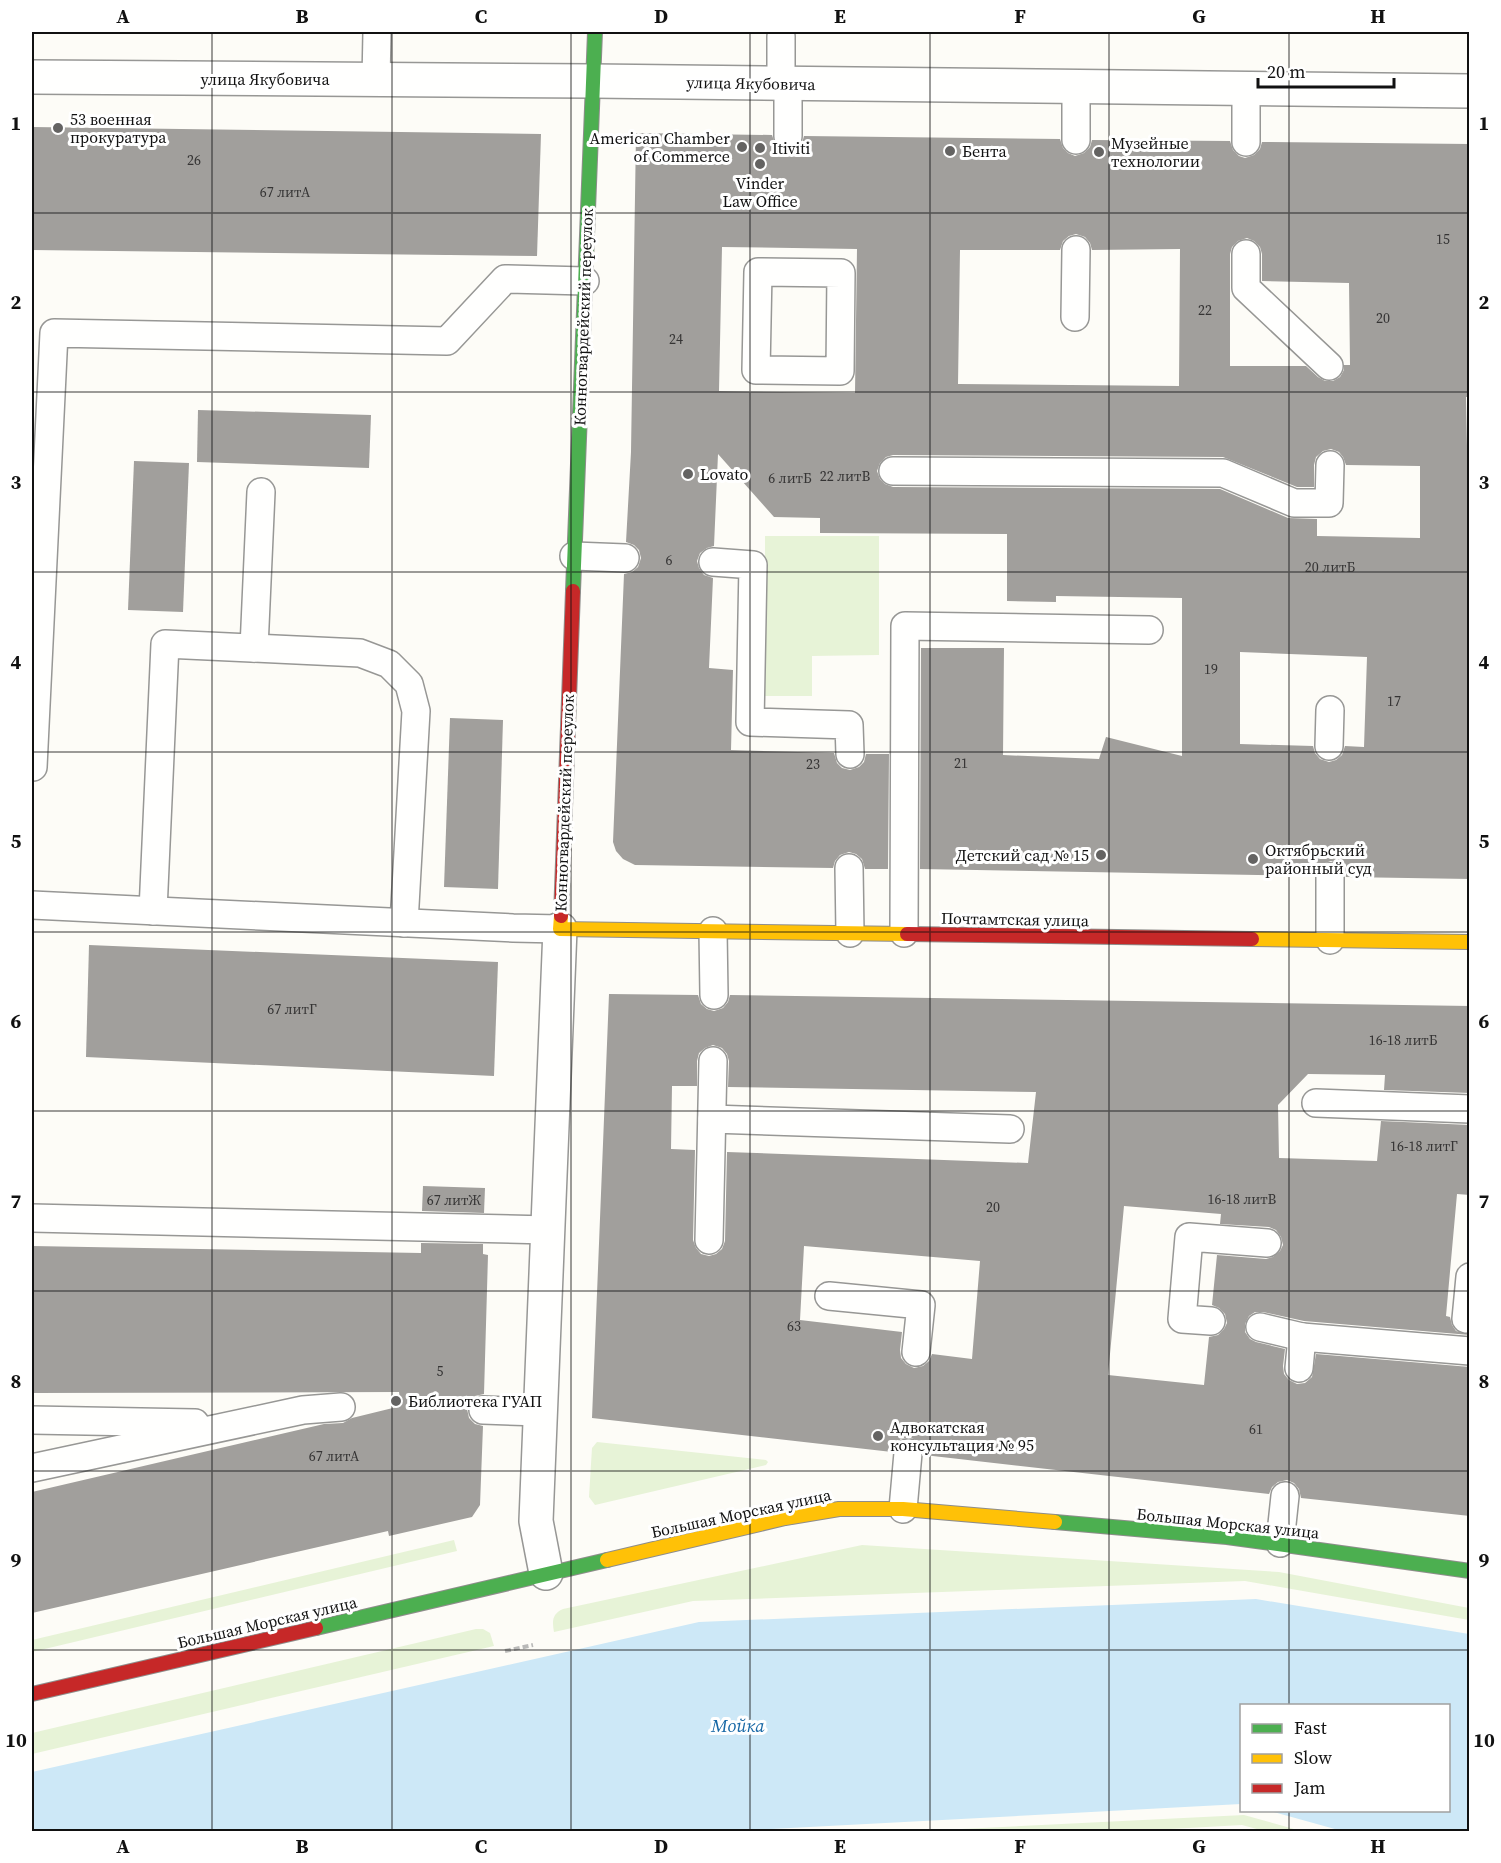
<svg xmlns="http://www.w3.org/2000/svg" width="1501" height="1863" font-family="'Source Serif 4',serif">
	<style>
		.green { fill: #e7f3d7 }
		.water { fill: #cde8f7 }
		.building { fill: #a19f9c; fill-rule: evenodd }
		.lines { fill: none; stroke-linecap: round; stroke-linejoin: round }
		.lane-casing { stroke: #979795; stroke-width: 30 }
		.street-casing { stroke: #979795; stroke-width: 36 }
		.fast-casing { stroke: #8e8d8b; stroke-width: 16 }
		.slow-casing { stroke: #8e8d8b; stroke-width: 16 }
		.jam-casing { stroke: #8e8d8b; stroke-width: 16 }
		.path { stroke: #b9b9b8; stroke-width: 4; stroke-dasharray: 6 3; stroke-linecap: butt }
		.lane { stroke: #fffffe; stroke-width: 27 }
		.street { stroke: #fffffe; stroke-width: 33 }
		.fast { stroke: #4caf50; stroke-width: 14 }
		.slow { stroke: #ffc107; stroke-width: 14 }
		.jam { stroke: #c62828; stroke-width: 14 }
		.grid { fill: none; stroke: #111; stroke-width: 1.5; stroke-opacity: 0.55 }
		.poi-dot { fill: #646362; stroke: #fff; stroke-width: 2 }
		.labels { text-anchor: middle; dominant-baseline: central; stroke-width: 6; stroke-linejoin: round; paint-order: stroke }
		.number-label { font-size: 14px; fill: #353434 }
		.street-label { font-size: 16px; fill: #111; stroke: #fff }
		.poi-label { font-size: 16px; fill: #111; stroke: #fff; text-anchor: start }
		.water-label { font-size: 18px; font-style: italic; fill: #1768a6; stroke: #fff }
		.neatline { fill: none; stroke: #111; stroke-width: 2 }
		.grid-label { font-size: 20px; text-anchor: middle; font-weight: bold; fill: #111 }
	</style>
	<rect width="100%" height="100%" fill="#fdfcf7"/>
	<g class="green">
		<polygon points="765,536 879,536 879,655 812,656 812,696 765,696"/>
		<polygon points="597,1442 766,1460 768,1462 766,1465 595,1505 589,1497 592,1448"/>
		<polygon points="454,1540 457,1551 32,1652 32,1640"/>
		<path d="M862,1545l417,27 190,36v12l-224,-39 -552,20 -139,31c-2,-11 -2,-18 9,-23z"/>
		<polygon points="476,1629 483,1629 490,1633 494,1646 32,1754 32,1733"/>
		<polygon points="1244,1815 1301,1831 1264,1831 1242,1825 1117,1832 920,1831"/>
	</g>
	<polygon class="water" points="1256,1599 1469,1634 1469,1831 1342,1831 1270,1811 1448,1810 1448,1706 1242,1706 1241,1804 716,1832 32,1831 32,1772 699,1622"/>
	<g class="building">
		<polygon points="32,127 541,134 537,256 32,250"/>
		<path d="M636,133l136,2 3,9 5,5 7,3 9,-3 6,-6 2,-7 256,3 3,9 5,5 7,3 9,-3 6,-6 2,-7 138,1 3,9 6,6 6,2 9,-3 6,-6 2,-7 208,2v253h-4l4,195v287l-124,-2 -3,-8 -5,-5 -7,-3 -9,3 -6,6 -2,6 -394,-7 1,-221h83l-1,107 96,4 7,-22 76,19v-158l-126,-2v6l-49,-1v-67l-187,-1v-15l-46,-1 -56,-63 -4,92 -7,2 -7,5 -3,8 2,7 5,7 9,3 -4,90 24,2 -2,80 103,3 3,10 5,5 8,2 9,-3 5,-5 2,-8h23l-1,115h-23l-3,-10 -6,-5 -7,-2 -9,3 -5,6 -2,7 -198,-3 -12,-6 -7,-8 -3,-9 11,-268 8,-2 6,-5 3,-9 -2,-8 -5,-5 -8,-3 5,-90zM1076,234l9,3 5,6 2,7 88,-1 -1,137 -221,-2 2,-134h100l3,-9 6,-5zM1247,238l7,3 6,6 2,7v27l87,2 1,82h-6v5l-4,7 -7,4h-8l-7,-4 -12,-11h-76v-112l2,-7 6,-6zM722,247l135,2 -2,144 -136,-2zM1331,449l8,3 4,5 3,8 74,1v72l-103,-2v-17l-29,-1 -68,-29 -327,-2 -8,-3 -5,-5 -3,-8 3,-8 6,-6 7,-2 330,2 74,30h17v-22l2,-8 7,-6zM1240,652l127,5 -3,90 -19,-1 -3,9 -6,5 -7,2 -9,-3 -5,-6 -2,-7 -73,-2z"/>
		<polygon points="198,410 371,415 369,468 197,462"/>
		<polygon points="134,461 189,463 183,612 128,610"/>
		<polygon points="450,718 503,720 498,889 444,887"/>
		<polygon points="89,945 498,962 494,1076 86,1057"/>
		<path d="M609,994l89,1 3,9 6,5 7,2 9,-3 5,-6 2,-7 740,11v87l-86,-3 1,-15 -77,-1 -30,31 1,53 98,3 4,-40 89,4v70l-13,-1 -11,122 4,1 2,8 4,6 14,4 -166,-14 -41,-9h-8l-6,4 -4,8v8l5,7 6,3 29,7 -2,17 1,8 5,6 8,4 8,-1 7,-6 4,-23 154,13v149l-169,-18 -2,-9 -5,-6 -7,-3 -9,2 -6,5 -3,7 -345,-39 -2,-9 -5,-5 -7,-4 -9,2 -6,5 -3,8 -300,-34zM713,1045l9,3 5,6 2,7 -1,26 308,5 -8,71 -301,-11 -2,89 -3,8 -6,5 -7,2 -8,-2 -5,-6 -3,-8 2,-90 -24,-1 1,-63h25v-25l2,-8 6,-5zM1124,1206l97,8 -1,10 49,3 7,3 5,7 2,8 -3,6 -7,6 -7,2 -49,-4 -5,50 7,3 6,6 2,9 -3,6 -6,6 -9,2 -5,48 -96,-10zM804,1246l176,15 -8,98 -40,-5 -3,7 -6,5 -9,2 -8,-4 -5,-6 -1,-8 2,-18 -102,-12z"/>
		<polygon points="423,1186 485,1188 484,1213 422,1211"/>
		<polygon points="421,1243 483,1244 483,1254 488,1255 484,1394 475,1396 469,1402 467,1409 469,1418 475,1424 483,1426 480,1505 472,1517 389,1536 388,1531 32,1613 32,1492 324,1424 343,1423 352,1418 401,1406 399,1392 32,1393 32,1246 421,1253"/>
	</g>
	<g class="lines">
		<g class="lane-casing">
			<g id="lane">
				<polyline points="376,80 377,32"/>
				<polyline points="781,83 781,36"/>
				<polyline points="1076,86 1076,140"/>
				<polyline points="1246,88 1246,142"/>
				<polyline points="788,136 788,83"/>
				<polyline points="1246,254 1246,288 1329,366"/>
				<polygon points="758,272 841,273 840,371 756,370"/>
				<polyline points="1075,317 1076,250"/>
				<polyline points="893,471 1223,473 1294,503 1329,503 1330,465"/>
				<polyline points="574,556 625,558"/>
				<polyline points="713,562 753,565 750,722 849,725 850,754"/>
				<polyline points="254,648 261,492"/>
				<polyline points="1329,746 1330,710"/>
				<polyline points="33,767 54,333 447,341 505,279 585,281"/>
				<polyline points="849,868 850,933"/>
				<polyline points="32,905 513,928 560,929"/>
				<polyline points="153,911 165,644 360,653 389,664 409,684 416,711 404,923"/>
				<polyline points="713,931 714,995"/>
				<polyline points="904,933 905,626 1149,630"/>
				<polyline points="1330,940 1330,877"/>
				<polyline points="1316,1103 1470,1109"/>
				<polyline points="712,1119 1010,1129"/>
				<polyline points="32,1218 548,1230"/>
				<polyline points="709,1240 713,1061"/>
				<polyline points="829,1296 921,1305 916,1352"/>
				<polyline points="1466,1319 1470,1277"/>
				<polyline points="1211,1321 1182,1319 1189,1237 1267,1243"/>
				<polyline points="1260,1327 1302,1337"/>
				<polyline points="1299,1368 1302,1337 1470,1351"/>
				<polyline points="483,1410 540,1412"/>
				<polyline points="32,1420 195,1423"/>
				<polyline points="32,1468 303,1410 341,1407"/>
				<polyline points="903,1509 908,1453"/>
				<polyline points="1280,1543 1285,1496"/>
			</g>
		</g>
		<g class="street-casing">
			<g id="street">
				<polyline points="32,77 593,81 1470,91"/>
				<polyline points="546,1573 536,1521 560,929"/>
			</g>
		</g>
		<g class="fast-casing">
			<g id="fast">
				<polyline points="573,591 595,32"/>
				<polyline points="1055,1522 1227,1537 1470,1571"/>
				<polyline points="316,1628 607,1560"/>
			</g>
		</g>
		<g class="slow-casing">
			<g id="slow">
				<polyline points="561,916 560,929 907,934"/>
				<polyline points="1252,939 1470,942"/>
				<polyline points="607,1560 785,1518 839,1509 903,1509 1055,1522"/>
			</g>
		</g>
		<g class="jam-casing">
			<g id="jam">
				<polyline points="561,916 573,591"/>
				<polyline points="907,934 1252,939"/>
				<polyline points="32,1694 316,1628"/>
			</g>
		</g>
		<polyline class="path" points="505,1651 533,1645"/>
		<use href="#lane" class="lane"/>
		<use href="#street" class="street"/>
		<use href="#fast" class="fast"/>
		<use href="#slow" class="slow"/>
		<use href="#jam" class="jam"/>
	</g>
	<path class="grid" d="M212,32v1800M392,32v1800M571,32v1800M750,32v1800M930,32v1800M1109,32v1800M1289,32v1674M32,213h1438M32,392h1438M32,572h1438M32,752h1438M32,932h1438M32,1111h1438M32,1291h1438M32,1471h1438M32,1650h1438M1289,1810v22"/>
	<g class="poi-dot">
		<circle cx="58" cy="128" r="6"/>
		<circle cx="742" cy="147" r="6"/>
		<circle cx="760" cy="148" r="6"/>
		<circle cx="950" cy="151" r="6"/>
		<circle cx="1099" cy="152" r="6"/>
		<circle cx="760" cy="164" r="6"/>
		<circle cx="688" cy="474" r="6"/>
		<circle cx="1101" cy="855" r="6"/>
		<circle cx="1253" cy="859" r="6"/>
		<circle cx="396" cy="1401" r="6"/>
		<circle cx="878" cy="1436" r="6"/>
	</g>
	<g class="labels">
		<g class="number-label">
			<text x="194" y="160">26</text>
			<text x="285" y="192">67 литА</text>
			<text x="1443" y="239">15</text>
			<text x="1205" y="310">22</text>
			<text x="1383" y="318">20</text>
			<text x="676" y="339">24</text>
			<text x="845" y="476">22 литВ</text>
			<text x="790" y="478">6 литБ</text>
			<text x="669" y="560">6</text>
			<text x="1330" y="567">20 литБ</text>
			<text x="1211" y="669">19</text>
			<text x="1394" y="701">17</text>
			<text x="961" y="763">21</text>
			<text x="813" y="764">23</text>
			<text x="292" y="1009">67 литГ</text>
			<text x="1403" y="1040">16-18 литБ</text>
			<text x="1424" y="1146">16-18 литГ</text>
			<text x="1242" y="1199">16-18 литВ</text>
			<text x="454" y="1200">67 литЖ</text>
			<text x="993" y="1207">20</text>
			<text x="794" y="1326">63</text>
			<text x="440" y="1371">5</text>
			<text x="1256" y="1429">61</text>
			<text x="334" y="1456">67 литА</text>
		</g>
		<g class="street-label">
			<text x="265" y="79">улица Якубовича</text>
			<text transform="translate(751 83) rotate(1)">улица Якубовича</text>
			<text transform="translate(583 317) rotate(-88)">Конногвардейский переулок</text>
			<text transform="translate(564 803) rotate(-88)">Конногвардейский переулок</text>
			<text transform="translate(1015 919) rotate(1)">Почтамтская улица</text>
			<text transform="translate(741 1513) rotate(-12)">Большая Морская улица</text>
			<text transform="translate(1228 1523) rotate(6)">Большая Морская улица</text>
			<text transform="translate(267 1622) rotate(-13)">Большая Морская улица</text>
		</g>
		<g class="poi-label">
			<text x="70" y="119">53 военная<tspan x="70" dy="18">прокуратура</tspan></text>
			<text x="730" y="138" text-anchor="end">American Chamber<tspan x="730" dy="18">of Commerce</tspan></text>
			<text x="1111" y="143">Музейные<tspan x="1111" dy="18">технологии</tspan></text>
			<text x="772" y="148">Itiviti</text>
			<text x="962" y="151">Бента</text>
			<text x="760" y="183" text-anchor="middle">Vinder<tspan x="760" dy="18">Law Office</tspan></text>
			<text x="700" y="474">Lovato</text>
			<text x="1265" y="850">Октябрьский<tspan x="1265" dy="18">районный суд</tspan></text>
			<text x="1089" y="855" text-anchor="end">Детский сад № 15</text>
			<text x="408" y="1401">Библиотека ГУАП</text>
			<text x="890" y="1427">Адвокатская<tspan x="890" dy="18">консультация № 95</tspan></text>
		</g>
		<g class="water-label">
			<text x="738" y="1725">Мойка</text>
		</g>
	</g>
	<rect width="1501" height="1863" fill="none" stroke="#ffffff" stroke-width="66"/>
	<rect x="1240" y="1704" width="210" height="108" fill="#ffffff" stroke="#a0a0a0" stroke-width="1.5"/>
	<rect x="1252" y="1724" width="30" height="9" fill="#4caf50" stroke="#a0a0a0" stroke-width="1.5"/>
	<text x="1294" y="1734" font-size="18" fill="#111111">Fast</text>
	<rect x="1252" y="1754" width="30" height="9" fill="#ffc107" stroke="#a0a0a0" stroke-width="1.5"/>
	<text x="1294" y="1764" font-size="18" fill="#111111">Slow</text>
	<rect x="1252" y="1784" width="30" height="9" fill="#c62828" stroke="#a0a0a0" stroke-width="1.5"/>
	<text x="1294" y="1794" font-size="18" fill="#111111">Jam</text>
	<path d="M1258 78v9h136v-9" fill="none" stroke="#111111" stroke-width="3"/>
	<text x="1267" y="78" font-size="18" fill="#111111" stroke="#ffffff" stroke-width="4.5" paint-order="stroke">20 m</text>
	<rect x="33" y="33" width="1435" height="1797" class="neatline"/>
	<g class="grid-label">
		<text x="123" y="23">A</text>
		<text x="302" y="23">B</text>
		<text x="481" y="23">C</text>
		<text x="661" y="23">D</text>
		<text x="840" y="23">E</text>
		<text x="1020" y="23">F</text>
		<text x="1199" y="23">G</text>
		<text x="1378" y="23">H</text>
		<text x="16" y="130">1</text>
		<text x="1484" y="130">1</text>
		<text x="16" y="309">2</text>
		<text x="1484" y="309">2</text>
		<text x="16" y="489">3</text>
		<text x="1484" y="489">3</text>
		<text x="16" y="669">4</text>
		<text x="1484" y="669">4</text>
		<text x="16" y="848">5</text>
		<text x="1484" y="848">5</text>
		<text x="16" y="1028">6</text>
		<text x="1484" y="1028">6</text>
		<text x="16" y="1208">7</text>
		<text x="1484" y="1208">7</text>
		<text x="16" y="1388">8</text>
		<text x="1484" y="1388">8</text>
		<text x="16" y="1567">9</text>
		<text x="1484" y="1567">9</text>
		<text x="16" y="1747">10</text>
		<text x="1484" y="1747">10</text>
		<text x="123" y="1853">A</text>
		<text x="302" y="1853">B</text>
		<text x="481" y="1853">C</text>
		<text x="661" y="1853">D</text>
		<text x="840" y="1853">E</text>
		<text x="1020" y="1853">F</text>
		<text x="1199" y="1853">G</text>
		<text x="1378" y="1853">H</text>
	</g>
</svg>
